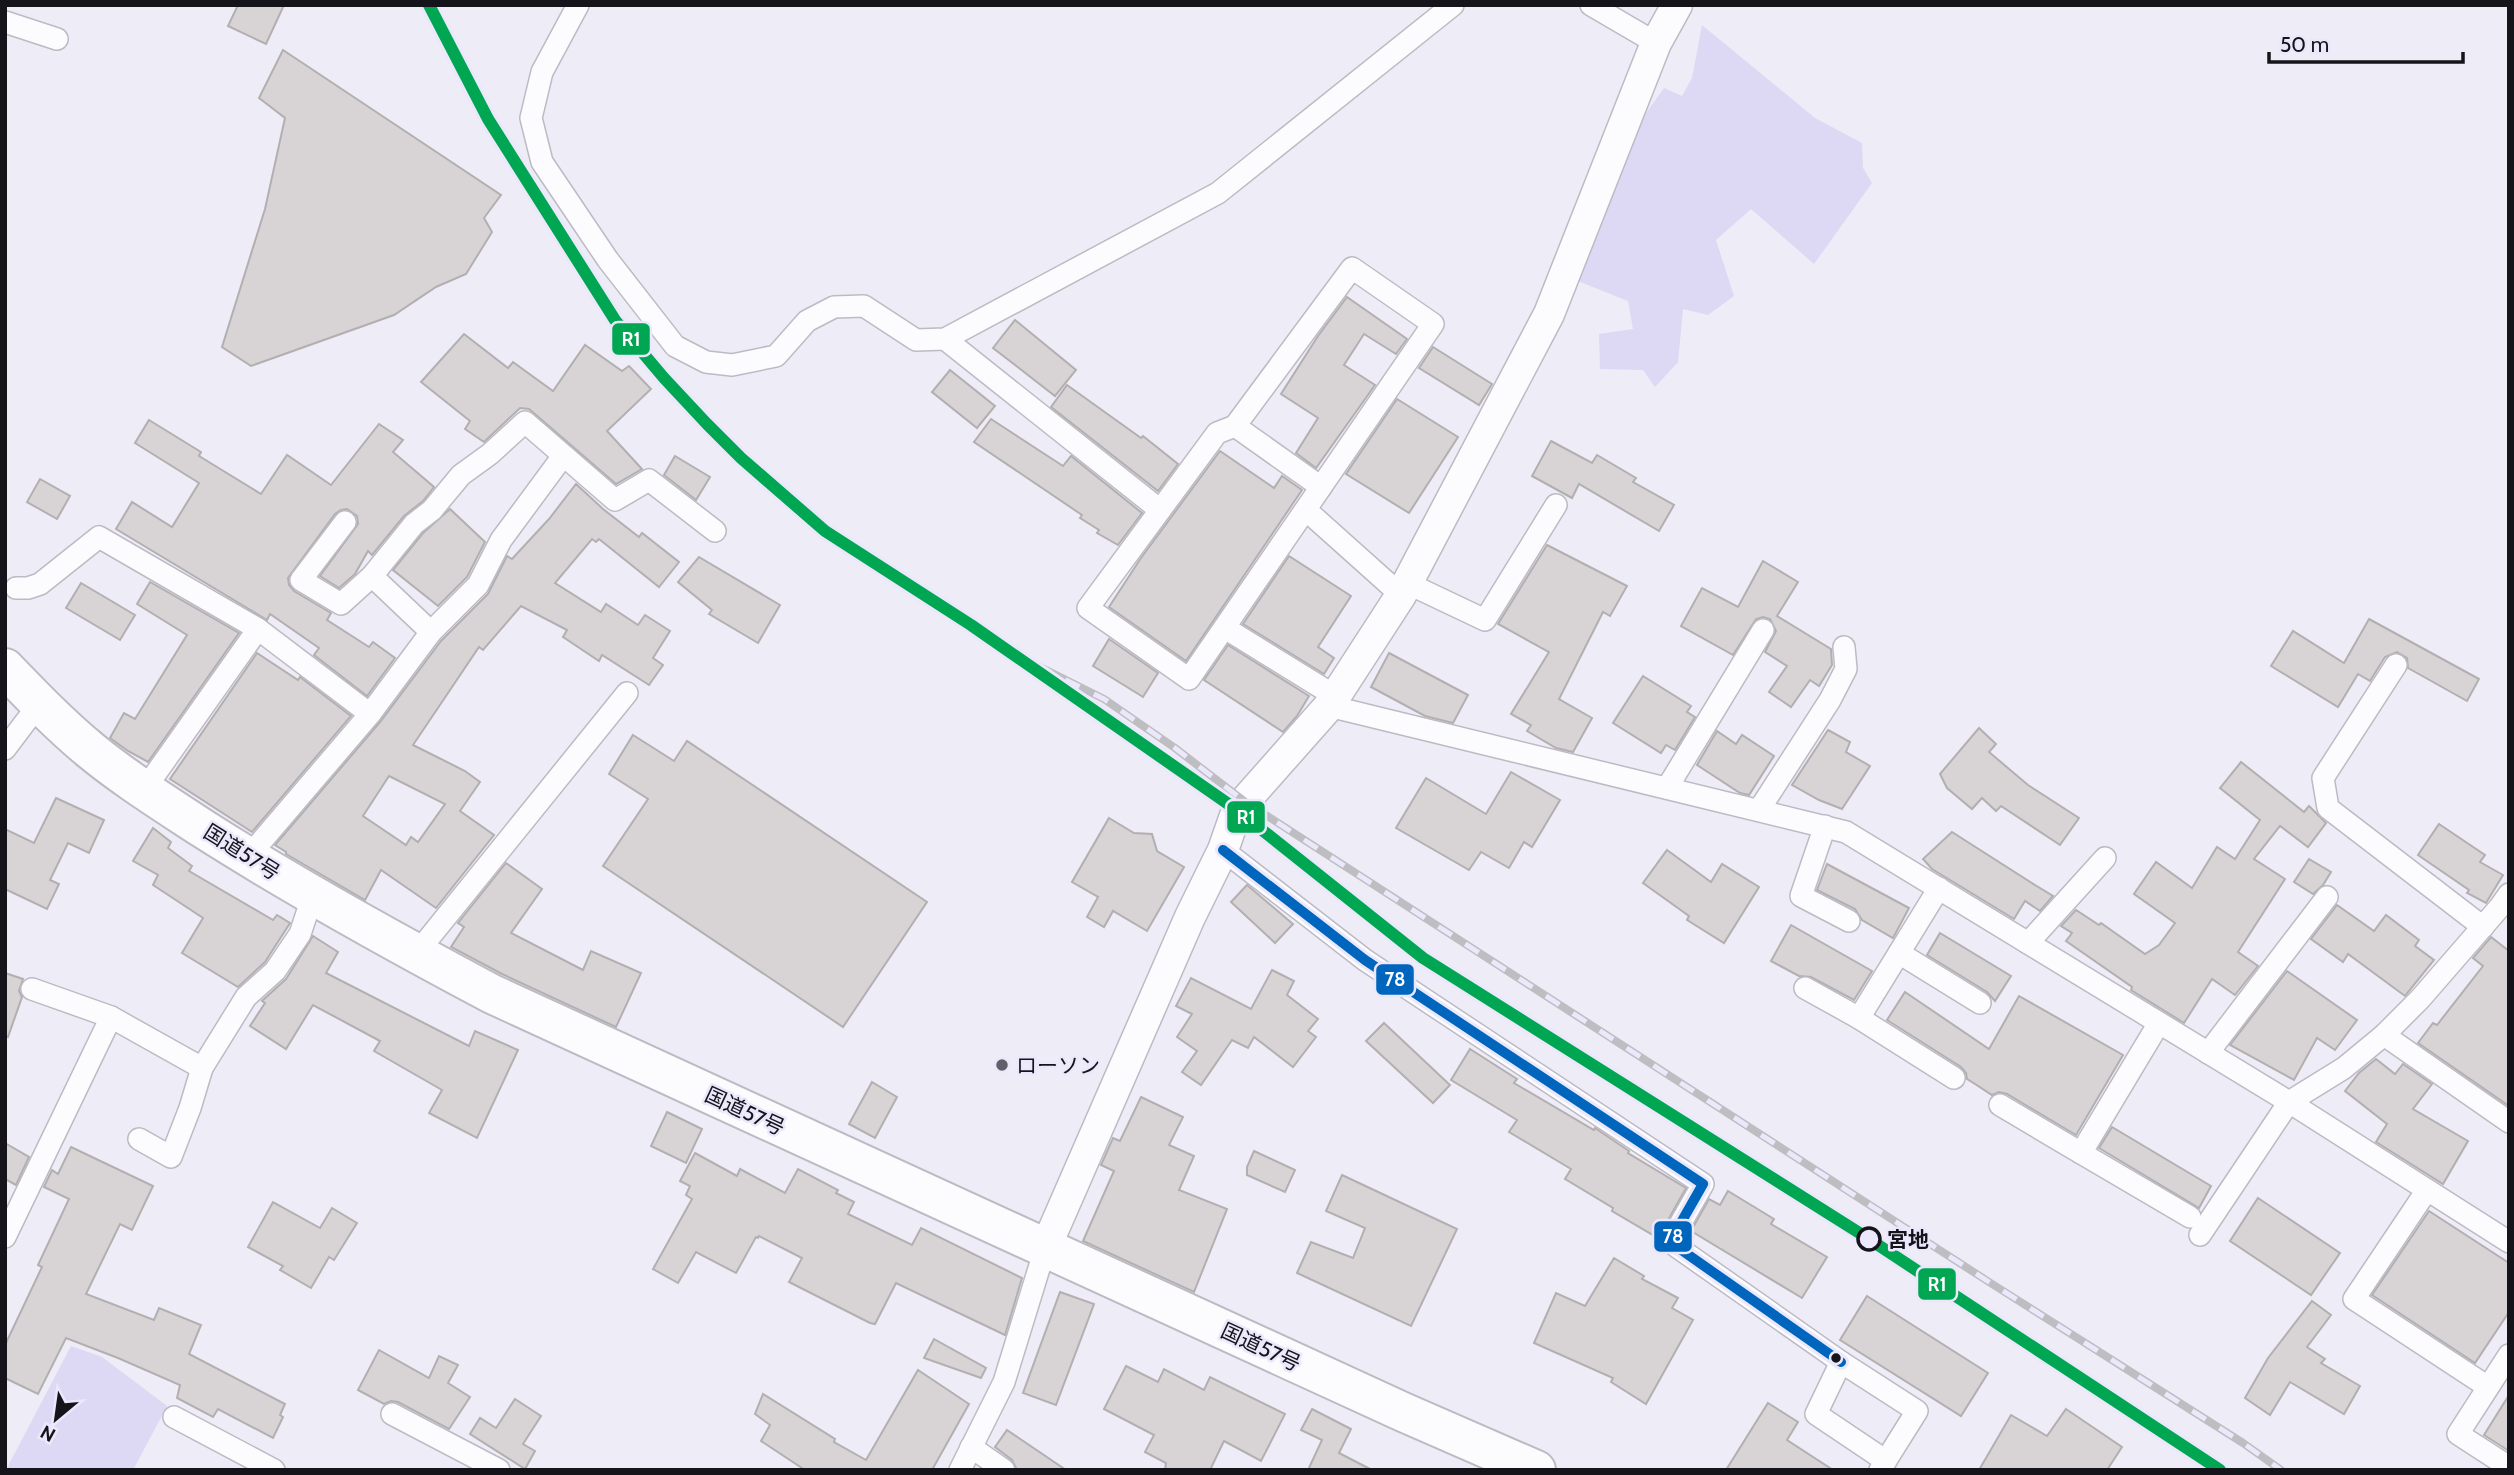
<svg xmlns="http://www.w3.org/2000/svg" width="2514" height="1475" font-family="Cabin,'Noto Sans JP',sans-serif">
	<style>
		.green { fill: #ddd8f4 }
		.building { fill: #d8d4d6; stroke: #b3afb1; stroke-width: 2; fill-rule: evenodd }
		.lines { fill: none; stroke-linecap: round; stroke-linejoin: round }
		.street-casing { stroke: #bcbbc4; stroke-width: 24 }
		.secondary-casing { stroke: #bcbbc4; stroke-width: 33 }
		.highway-casing { stroke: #bcbbc4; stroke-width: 42 }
		.street { stroke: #fcfcfe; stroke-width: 21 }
		.secondary { stroke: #fcfcfe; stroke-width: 30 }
		.highway { stroke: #fcfcfe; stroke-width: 38 }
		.rail-casing { stroke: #bebdc1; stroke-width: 8 }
		.rail { stroke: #ebe8fc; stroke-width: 5; stroke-dasharray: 16; stroke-linecap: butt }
		.bus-1-casing { stroke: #ebe8fc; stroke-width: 16 }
		.bus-1 { stroke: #0065bd; stroke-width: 10 }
		.rail-1-casing { stroke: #ebe8fc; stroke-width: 18 }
		.rail-1 { stroke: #00a651; stroke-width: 12 }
		.poi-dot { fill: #616068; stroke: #ebe8fc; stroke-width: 2.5 }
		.stop-dot { fill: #ebe8fc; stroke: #15141b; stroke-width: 3.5 }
		.bus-dot { fill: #15141b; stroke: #ebe8fc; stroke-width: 2.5 }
		.labels { text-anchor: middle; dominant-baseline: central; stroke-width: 5; stroke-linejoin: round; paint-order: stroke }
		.street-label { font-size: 21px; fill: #15141b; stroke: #ebe8fc }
		.poi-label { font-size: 21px; fill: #15141b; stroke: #ebe8fc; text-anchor: start }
		.stop-label { font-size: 21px; font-weight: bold; fill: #15141b; stroke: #ebe8fc; text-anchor: start }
		.line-badge { stroke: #ebe8fc; stroke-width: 2.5 }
		.badge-label { font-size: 19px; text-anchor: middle; font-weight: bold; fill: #fff }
	</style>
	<rect width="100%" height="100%" fill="#eeecf7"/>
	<g class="green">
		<polygon points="1702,25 1815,118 1862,143 1863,168 1872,183 1814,264 1751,209 1716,240 1734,296 1708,315 1683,309 1678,362 1655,387 1643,370 1600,369 1599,334 1633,329 1628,301 1578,281 1631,134 1664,88 1682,96 1692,78"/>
		<polygon points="71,1346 102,1357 167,1406 133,1470 6,1470"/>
	</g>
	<g class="building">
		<polygon points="238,5 284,5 266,44 228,26"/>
		<polygon points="283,50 501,195 484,218 492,232 466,274 436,287 394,315 251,366 222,347 265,209 285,118 259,98"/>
		<polygon points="1347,297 1407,339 1396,354 1364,334 1344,365 1375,385 1316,468 1296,453 1318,418 1281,394 1318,336"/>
		<polygon points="1015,320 1076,370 1055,396 993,348"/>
		<polygon points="464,334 508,368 513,362 553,391 585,345 622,371 629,366 651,389 607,431 642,469 616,484 529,409 520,408 484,442 465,429 470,421 421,382"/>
		<polygon points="1433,347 1492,384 1479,405 1419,368"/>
		<polygon points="950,370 995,406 977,428 932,392"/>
		<polygon points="1067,385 1141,438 1143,436 1178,464 1158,491 1051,407"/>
		<polygon points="1397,399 1458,437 1409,513 1346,474"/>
		<polygon points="991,419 1063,466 1071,456 1142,513 1118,545 1097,533 1099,530 1080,518 1082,515 974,442"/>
		<polygon points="149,420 201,452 199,456 261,494 287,455 331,485 379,424 403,440 393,452 434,487 423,501 404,516 372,555 368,551 355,574 339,588 320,576 358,524 357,516 347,509 341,510 335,514 288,578 289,585 294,591 331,613 327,620 369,647 373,642 395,658 367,696 314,655 319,648 270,614 267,620 116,529 132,502 172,527 199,483 135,443"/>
		<polygon points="1551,441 1592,463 1597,455 1636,478 1633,482 1674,505 1659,531 1579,484 1572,498 1532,476"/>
		<polygon points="1220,451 1274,488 1282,476 1302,490 1186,661 1109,607 1141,558"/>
		<polygon points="675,456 710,477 696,500 664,475"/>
		<polygon points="40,479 70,496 57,519 27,502"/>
		<path d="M576,484l27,25 36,28 3,-4 37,29 -20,25 -60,-48 -3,3 -4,-3 -37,44 46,29 5,-8 32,21 7,-10 25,16 -17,27 10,7 -14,20 -47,-30 -3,6 -36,-24 4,-7 -46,-24 -38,44 -4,-3 -66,98 52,26 15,11 -20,29 34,24 -58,73 -55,-38 -16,30 -79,-46v-2l-11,-7 105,-123 61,-81 47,-47 19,-38 5,3 37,-40zM389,776l56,28 -27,38 -7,-5 -5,8 -43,-29z"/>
		<polygon points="450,509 485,542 467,577 438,606 393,570 423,533"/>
		<polygon points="1547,545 1627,586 1610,616 1603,612 1559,699 1592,718 1573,752 1556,748 1527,731 1531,725 1511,714 1549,652 1498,624"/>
		<polygon points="1289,556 1351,596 1318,647 1334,658 1324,674 1243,624"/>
		<polygon points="699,557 780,605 758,643 709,614 712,610 678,582"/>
		<polygon points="1763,561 1798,582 1777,616 1831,649 1832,665 1819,686 1810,680 1791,707 1769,692 1787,666 1765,652 1776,631 1770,619 1763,617 1756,619 1733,655 1681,626 1702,588 1738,607"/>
		<polygon points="150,582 239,633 148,762 128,751 110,738 124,713 135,719 187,635 137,604"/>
		<polygon points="81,583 135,615 120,640 66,608"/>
		<polygon points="2369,619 2479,679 2467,701 2408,668 2407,658 2397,652 2385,657 2370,681 2358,674 2338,707 2271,666 2293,631 2344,663"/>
		<polygon points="1109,639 1158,673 1143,697 1093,666"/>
		<polygon points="1228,645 1309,696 1297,716 1283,732 1204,680"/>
		<polygon points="257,653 298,680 300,677 351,716 252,832 170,779"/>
		<polygon points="1389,653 1468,695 1453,723 1425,716 1371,687"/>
		<polygon points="1643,676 1691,706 1687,712 1695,717 1675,750 1666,745 1661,753 1613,723"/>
		<polygon points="1979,728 1996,744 1989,752 2028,785 2079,818 2060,845 2001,806 1996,811 1982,798 1972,809 1947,788 1940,774"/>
		<polygon points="1828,730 1850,742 1846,752 1870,766 1842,809 1819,800 1792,785"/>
		<polygon points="1717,731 1736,744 1742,735 1774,756 1749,795 1740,793 1697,765"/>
		<polygon points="633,735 674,761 687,741 927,902 843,1027 603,866 648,799 609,774"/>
		<polygon points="2241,762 2304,812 2309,806 2326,823 2308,847 2280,826 2254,859 2285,879 2238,952 2258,966 2235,995 2212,979 2184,1023 2131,990 2132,987 2066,941 2072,933 2061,926 2076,910 2099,925 2101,923 2145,954 2159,945 2175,923 2134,894 2156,862 2192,888 2217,847 2235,859 2260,820 2220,788"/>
		<polygon points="1511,772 1560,800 1532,847 1524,842 1509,868 1481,852 1469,870 1396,828 1426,778 1486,814"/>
		<polygon points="56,798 104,820 89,853 68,843 50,880 59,884 47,909 5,889 5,829 34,843"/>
		<polygon points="1109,818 1134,833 1152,834 1157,851 1184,867 1147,931 1113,911 1104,927 1087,917 1098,897 1072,882"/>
		<polygon points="2439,824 2485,855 2480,862 2503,875 2486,903 2467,893 2469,890 2418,855"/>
		<polygon points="153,828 171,842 168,848 192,866 189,871 273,920 277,915 290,923 265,962 238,987 182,953 203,918 153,885 158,875 133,861"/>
		<polygon points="1952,832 2035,885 2053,896 2040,911 2025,901 2014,919 1932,869 1923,859"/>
		<polygon points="1667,850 1711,882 1722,864 1759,887 1724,943 1687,920 1689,916 1643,883"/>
		<polygon points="2309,859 2331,872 2323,885 2313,894 2294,882"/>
		<polygon points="506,863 542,889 511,933 583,970 591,951 641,973 616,1027 502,974 451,947 464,927 458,923"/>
		<polygon points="1827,864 1909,908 1893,938 1862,920 1855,909 1817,890"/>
		<polygon points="1247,885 1293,924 1275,943 1231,902"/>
		<polygon points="2337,905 2374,931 2386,915 2419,940 2415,946 2434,960 2405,996 2348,954 2343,962 2311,939"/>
		<polygon points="1791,925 1872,971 1854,1000 1811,977 1799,976 1771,961"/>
		<polygon points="1940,933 2011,976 1995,1001 1987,992 1927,955"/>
		<polygon points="313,936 338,952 326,973 469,1046 475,1031 518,1050 477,1138 429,1113 442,1090 374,1051 380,1041 313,1005 286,1049 250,1026 265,1003 262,1001 286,979"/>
		<polygon points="2491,937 2509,951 2509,1106 2418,1043 2433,1023 2437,1025 2483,966 2473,958"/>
		<polygon points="1272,970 1294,981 1287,995 1318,1019 1308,1031 1316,1037 1293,1067 1254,1037 1248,1048 1232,1040 1201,1085 1182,1072 1197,1051 1177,1037 1192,1014 1176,1006 1191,978 1251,1009"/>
		<polygon points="2287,971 2357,1020 2335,1050 2317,1038 2294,1080 2230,1045"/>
		<polygon points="5,973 23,979 19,991 22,997 8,1037 5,1036"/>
		<polygon points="1905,992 1989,1049 2019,996 2123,1055 2076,1135 2007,1094 1999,1092 1992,1095 1975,1084 1967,1079 1966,1073 1961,1067 1887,1020"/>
		<polygon points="1384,1023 1450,1085 1433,1103 1366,1041"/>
		<polygon points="1470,1049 1517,1079 1514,1083 1594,1130 1595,1128 1629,1151 1628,1153 1686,1188 1658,1238 1612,1211 1613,1208 1565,1179 1571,1169 1509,1132 1517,1120 1451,1080"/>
		<polygon points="2376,1059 2395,1074 2403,1064 2432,1084 2413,1109 2468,1141 2443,1184 2376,1142 2387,1124 2345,1091 2359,1073"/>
		<polygon points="872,1082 897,1097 875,1138 849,1124"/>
		<polygon points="1141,1097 1183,1117 1169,1145 1194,1156 1179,1190 1227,1209 1194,1292 1083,1241 1114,1171 1101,1165 1113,1138 1120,1141"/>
		<polygon points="667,1112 702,1129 686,1163 651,1146"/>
		<polygon points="2112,1127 2211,1186 2199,1208 2099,1148"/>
		<polygon points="5,1143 29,1157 16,1185 5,1179"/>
		<polygon points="71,1147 153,1186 132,1230 120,1224 86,1294 154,1320 159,1308 201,1325 189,1354 285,1404 280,1415 283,1417 273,1438 218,1409 213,1417 177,1398 180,1385 118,1358 66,1338 38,1394 5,1378 5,1345 42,1267 38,1265 69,1199 44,1187 52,1170 58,1174"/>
		<polygon points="1254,1151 1295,1170 1285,1192 1247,1175 1247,1167"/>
		<polygon points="695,1153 737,1176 740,1169 785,1193 798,1169 838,1190 836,1193 854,1202 848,1214 912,1245 921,1228 1022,1278 1005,1335 896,1283 875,1324 870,1323 789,1282 802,1258 759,1236 758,1238 756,1237 736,1273 696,1252 678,1283 653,1269 692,1199 686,1195 690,1186 680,1181"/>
		<polygon points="1342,1175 1457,1229 1411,1326 1297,1273 1311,1242 1353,1258 1365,1228 1326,1211"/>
		<polygon points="1728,1191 1774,1219 1771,1224 1827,1257 1802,1298 1691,1231 1709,1199 1720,1205"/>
		<polygon points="2258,1198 2340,1253 2311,1295 2230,1241"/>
		<polygon points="273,1202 320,1228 332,1208 357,1223 334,1260 329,1257 311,1288 280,1270 283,1266 248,1247"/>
		<polygon points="2429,1211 2509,1263 2509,1312 2475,1363 2372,1295"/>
		<polygon points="1614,1258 1644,1276 1642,1279 1678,1298 1672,1308 1693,1320 1646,1404 1611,1382 1613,1378 1534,1343 1556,1293 1585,1306"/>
		<polygon points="1060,1292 1094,1304 1056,1405 1023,1393"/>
		<polygon points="1867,1296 1988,1373 1961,1416 1840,1340"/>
		<polygon points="2312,1301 2331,1315 2307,1347 2325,1359 2321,1363 2360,1386 2344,1414 2290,1382 2270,1415 2245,1398 2268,1358"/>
		<polygon points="934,1339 986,1368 981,1378 924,1358"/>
		<polygon points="379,1350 429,1378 439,1356 458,1365 448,1383 470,1397 449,1429 398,1402 391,1401 384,1404 358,1390"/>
		<polygon points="1126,1366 1158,1382 1164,1369 1204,1390 1210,1377 1285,1414 1261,1461 1224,1441 1210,1470 1165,1470 1166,1463 1145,1452 1154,1435 1104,1409"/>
		<polygon points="918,1370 969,1404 932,1470 805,1470 761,1441 770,1425 755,1414 763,1394 835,1439 834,1442 866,1460"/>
		<polygon points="2509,1395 2509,1451 2484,1435"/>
		<polygon points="515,1399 541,1416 523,1444 535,1451 525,1469 470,1434 480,1418 496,1428"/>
		<polygon points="1768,1403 1798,1422 1787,1440 1833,1470 1726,1470"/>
		<polygon points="1312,1409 1351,1429 1339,1453 1372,1470 1308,1470 1322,1440 1301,1430"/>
		<polygon points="2066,1409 2122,1447 2107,1470 1979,1470 2011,1415 2047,1436"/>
		<polygon points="1007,1430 1066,1470 1017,1470 1012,1460 995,1447"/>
	</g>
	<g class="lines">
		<g class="street-casing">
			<g id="street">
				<polyline points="578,5 542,72 531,118 542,162 608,260 675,346 706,362 732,365 776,356 807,321 834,307 864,306 916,340 945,339 1218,193 1453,5"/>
				<polyline points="1591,5 1656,43"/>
				<polyline points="5,22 57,39"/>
				<polygon points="1352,268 1433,324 1189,679 1088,608 1217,433 1235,426"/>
				<polyline points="945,339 1160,510"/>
				<polyline points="1235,426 1321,487"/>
				<polyline points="1306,510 1401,595"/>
				<polyline points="345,522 301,580 341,604 372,576 414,524 432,510 461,475 490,454 525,422 615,500 649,480 715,531"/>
				<polyline points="372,576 431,632"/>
				<polyline points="1407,583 1485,620 1556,505"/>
				<polyline points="16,588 28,588 40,584 99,537 258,629"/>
				<polyline points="1225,628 1335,696"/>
				<polyline points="2396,665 2323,778 2328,808 2483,927"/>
				<polyline points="1329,706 1846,832 2289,1102 2509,1242"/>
				<polyline points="5,749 39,704"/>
				<polyline points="1667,788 1763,630"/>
				<polyline points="144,790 258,629 370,714"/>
				<polyline points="1759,810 1830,700 1846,669 1844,647"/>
				<polyline points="1825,826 1801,896 1849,921"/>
				<polyline points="1223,850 1365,960 1703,1184 1670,1242 1841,1362"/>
				<polyline points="248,857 370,714 431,632 478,585 501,540 563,456"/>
				<polyline points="1939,888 1859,1018 1954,1078"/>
				<polyline points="2028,943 2105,858"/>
				<polyline points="1899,953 1980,1003"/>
				<polyline points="416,954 627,693"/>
				<polyline points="1805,988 1859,1018"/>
				<polyline points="32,989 111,1017 202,1068 190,1108 171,1157 139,1139"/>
				<polyline points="2159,1023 2081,1153 2190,1217"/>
				<polyline points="2384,1035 2509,1122"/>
				<polyline points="2208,1053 2327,897"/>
				<polyline points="202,1068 246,997 275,971 300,934 313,895"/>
				<polyline points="2000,1105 2081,1153"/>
				<polyline points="2427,1190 2354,1299 2488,1387"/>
				<polyline points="2200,1235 2289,1102 2344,1068 2384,1035 2420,999 2499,908 2509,894"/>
				<polyline points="5,1237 111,1017"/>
				<polyline points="2509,1355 2458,1434 2509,1467"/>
				<polyline points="392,1414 499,1470"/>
				<polyline points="174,1417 274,1470"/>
				<polyline points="971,1447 1004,1470"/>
				<polyline points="960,1470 1004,1382 1045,1249"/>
				<polyline points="1880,1470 1917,1411 1841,1362 1816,1414 1886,1461"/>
			</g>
		</g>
		<g class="secondary-casing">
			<polyline id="secondary" points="1045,1249 1190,917 1223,850 1237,810 1329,706 1401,595 1549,314 1656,43 1677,5"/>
		</g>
		<g class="highway-casing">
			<path id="highway" d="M5,668c27,28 54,56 84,81 35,29 75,54 113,79 94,60 192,114 290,166l911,418 133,58"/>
		</g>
		<use href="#street" class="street"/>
		<use href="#secondary" class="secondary"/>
		<use href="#highway" class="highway"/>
		<g class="rail-casing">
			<polyline id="rail" points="1008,651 1104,699 1175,748 1244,801 1989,1282 2243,1443 2281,1470"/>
		</g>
		<use href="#rail" class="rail"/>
		<g class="bus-1-casing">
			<polyline id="bus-1" points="1223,850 1365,960 1703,1184 1670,1242 1841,1362"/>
		</g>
		<use href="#bus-1" class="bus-1"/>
		<g class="rail-1-casing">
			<polyline id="rail-1" points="429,5 488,119 615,320 664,378 707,424 741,458 825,531 971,625 1237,810 1423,958 1869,1239 2220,1470"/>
		</g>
		<use href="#rail-1" class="rail-1"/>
	</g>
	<circle class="poi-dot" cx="1002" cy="1065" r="7"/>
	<circle class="stop-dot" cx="1869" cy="1239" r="11"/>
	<circle class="bus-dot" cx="1836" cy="1358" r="6"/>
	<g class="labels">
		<g class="street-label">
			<text transform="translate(242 852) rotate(32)">国道57号</text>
			<text transform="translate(745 1111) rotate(25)">国道57号</text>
			<text transform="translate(1261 1347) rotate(25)">国道57号</text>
		</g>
		<g class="poi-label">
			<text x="1016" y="1065">ローソン</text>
		</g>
		<g class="stop-label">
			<text x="1887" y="1239">宮地</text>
		</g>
	</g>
	<g class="line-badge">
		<rect x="611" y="322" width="40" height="34" rx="7" fill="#00a651"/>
		<rect x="1226" y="800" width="40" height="34" rx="7" fill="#00a651"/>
		<rect x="1375" y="963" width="40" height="33" rx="7" fill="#0065bd"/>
		<rect x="1653" y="1220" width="40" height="33" rx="7" fill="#0065bd"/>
		<rect x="1917" y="1267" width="40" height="34" rx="7" fill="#00a651"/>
	</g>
	<g class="badge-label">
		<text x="631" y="346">R1</text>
		<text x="1246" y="824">R1</text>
		<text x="1395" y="986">78</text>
		<text x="1673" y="1243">78</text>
		<text x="1937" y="1291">R1</text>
	</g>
	<rect width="2514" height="1475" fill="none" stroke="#15141b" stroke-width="14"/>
	<g transform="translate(56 1419) rotate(209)" stroke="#ebe8fc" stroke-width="5" paint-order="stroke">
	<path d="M0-5L12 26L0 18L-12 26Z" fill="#15141b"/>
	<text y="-10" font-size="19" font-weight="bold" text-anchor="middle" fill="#15141b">N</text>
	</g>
	<path d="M2269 52v10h194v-10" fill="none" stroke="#15141b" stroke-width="3.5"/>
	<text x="2280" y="52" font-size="21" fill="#15141b" stroke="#ebe8fc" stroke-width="5" paint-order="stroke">50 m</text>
</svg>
